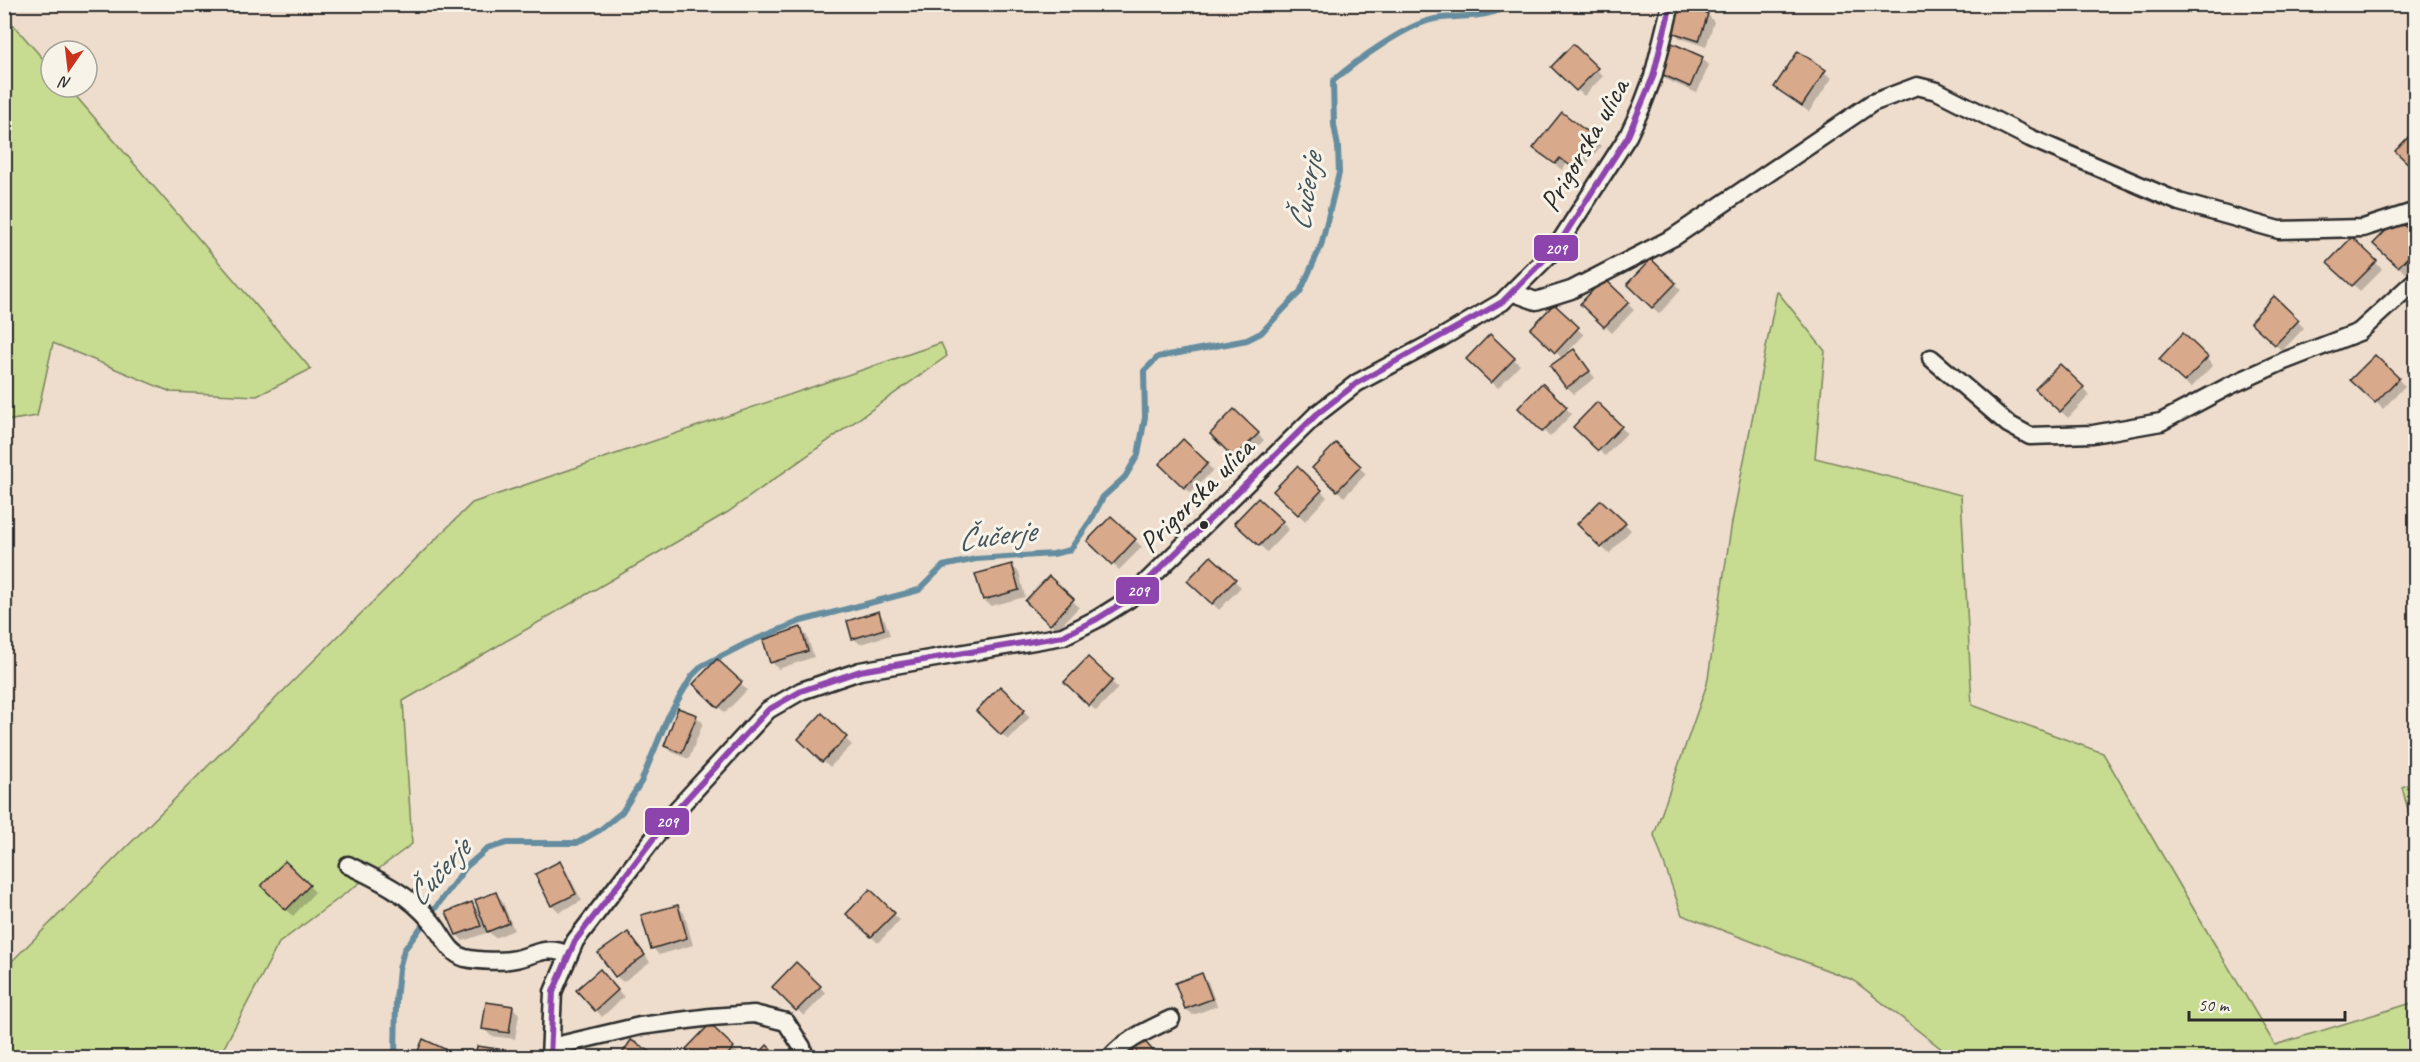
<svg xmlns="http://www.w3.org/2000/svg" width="2420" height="1062" font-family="Caveat,sans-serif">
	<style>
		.green { fill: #c7db91; stroke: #79835e; stroke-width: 1.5 }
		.shadow { fill: #0003 }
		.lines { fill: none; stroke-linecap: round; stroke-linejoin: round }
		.stream { stroke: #658d9f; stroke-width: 6 }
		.building { fill: #d9a98b; stroke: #2b2b2b; stroke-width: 1.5 }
		.minor-casing { stroke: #2b2b2b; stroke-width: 21 }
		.minor { stroke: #f7f3e8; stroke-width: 16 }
		.bus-1-casing { stroke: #f7f3e8; stroke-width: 10 }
		.bus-1 { stroke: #8e44ad; stroke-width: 6 }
		.bus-dot { fill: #2b2b2b; stroke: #f7f3e8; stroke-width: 2 }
		.labels { text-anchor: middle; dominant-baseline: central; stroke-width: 6; stroke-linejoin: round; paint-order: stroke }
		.street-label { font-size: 30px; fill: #2b2b2b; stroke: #f7f3e8 }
		.water-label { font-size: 32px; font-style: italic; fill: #43545b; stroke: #f7f3e8 }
		.line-badge { stroke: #f7f3e8; stroke-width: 2 }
		.badge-label { font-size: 16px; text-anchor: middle; font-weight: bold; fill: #fff }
	</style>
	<rect width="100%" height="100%" fill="#edc"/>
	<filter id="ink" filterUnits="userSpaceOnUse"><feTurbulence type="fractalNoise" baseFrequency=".0167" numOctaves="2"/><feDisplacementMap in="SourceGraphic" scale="12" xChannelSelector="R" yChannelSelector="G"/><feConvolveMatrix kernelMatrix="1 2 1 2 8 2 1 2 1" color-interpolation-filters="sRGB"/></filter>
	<g filter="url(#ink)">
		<g class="green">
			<polygon points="4,14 51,68 51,87 68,87 311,369 257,396 171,392 53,343 37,416 5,421"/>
			<polygon points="1777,291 1825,351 1815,458 1961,495 1972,705 2103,753 2196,913 2275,1045 2415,1002 2415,1057 1952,1057 1853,980 1682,915 1654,835 1707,684 1732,522"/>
			<polygon points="941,343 947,356 728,512 403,701 412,844 279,943 219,1057 5,1058 5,968 472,503"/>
			<polygon points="2415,782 2415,838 2402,787"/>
		</g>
		<g class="shadow">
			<polygon points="1681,6 1708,15 1714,22 1706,47 1680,38 1673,31"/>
			<polygon points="1573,46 1603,76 1584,96 1553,67"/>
			<polygon points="1798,54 1832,78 1809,112 1776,87"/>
			<polygon points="1702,58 1709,65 1697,93 1667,80 1661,73"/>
			<polygon points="1562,114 1601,146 1579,173 1567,163 1562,170 1542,154"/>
			<polygon points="2416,238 2416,262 2405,273 2375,244"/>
			<polygon points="2352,239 2382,269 2360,291 2330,263"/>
			<polygon points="1651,261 1681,290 1659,314 1629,284"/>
			<polygon points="1604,281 1634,310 1612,333 1582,304"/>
			<polygon points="2274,298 2304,328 2282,351 2252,322"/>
			<polygon points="1554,306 1584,335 1563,357 1574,351 1595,378 1574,394 1567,387 1563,359 1532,329"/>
			<polygon points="1490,336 1520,365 1498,388 1468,359"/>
			<polygon points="2183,336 2213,365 2191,388 2161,359"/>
			<polygon points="2375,357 2405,386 2383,409 2353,380"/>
			<polygon points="2060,366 2090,395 2068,418 2037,389"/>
			<polygon points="1542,385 1572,414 1550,437 1520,408"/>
			<polygon points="1597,404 1627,433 1605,456 1575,427"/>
			<polygon points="1234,411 1264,440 1242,463 1212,434"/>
			<polygon points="1183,441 1213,470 1191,493 1161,464"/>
			<polygon points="1336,445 1366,474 1344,497 1314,468"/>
			<polygon points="1297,468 1327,497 1305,521 1275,491"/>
			<polygon points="1258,500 1289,529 1267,552 1236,523"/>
			<polygon points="1601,502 1631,530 1609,554 1579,524"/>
			<polygon points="1111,518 1142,547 1119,570 1089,541"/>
			<polygon points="1211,558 1241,587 1219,610 1189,581"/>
			<polygon points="1012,566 1019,572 1025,597 991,606 984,600"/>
			<polygon points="1049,578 1079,607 1057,630 1027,601"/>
			<polygon points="878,613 885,620 890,635 860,644 853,638"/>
			<polygon points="800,629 807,636 814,657 778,669 772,662"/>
			<polygon points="1088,659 1118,688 1096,711 1066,682"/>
			<polygon points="717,661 747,690 725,713 695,684"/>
			<polygon points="1000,688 1030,717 1008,740 978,711"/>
			<polygon points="696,716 703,723 689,759 672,752 665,745"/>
			<polygon points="822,716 852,745 830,767 800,739"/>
			<polygon points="285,863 315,892 293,916 263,886"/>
			<polygon points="560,863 566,870 582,901 559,912 552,905"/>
			<polygon points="870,891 900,920 878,943 848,914"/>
			<polygon points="496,894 502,900 514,930 495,938 489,932 463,941 457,935 472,904 481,913"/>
			<polygon points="677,906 684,913 693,945 659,955 653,948"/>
			<polygon points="634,940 650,962 623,982 616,976"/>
			<polygon points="796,964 826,993 804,1016 774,987"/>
			<polygon points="1202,975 1208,982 1217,1006 1193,1015 1186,1009"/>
			<polygon points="606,977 624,997 602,1017 596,1010"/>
			<polygon points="512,1007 519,1014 515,1039 491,1036 484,1029"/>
			<polygon points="710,1026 740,1055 737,1058 696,1058"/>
			<polygon points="444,1050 450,1058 417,1058"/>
			<polygon points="503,1051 510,1058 476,1058"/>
		</g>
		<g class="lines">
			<path class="stream" d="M395,1058l1,-57 3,-32 5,-19 62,-83 21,-18 20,-6h70l23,-13 22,-18 19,-30 27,-65 24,-41 10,-10 45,-23 54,-22 118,-31 24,-24 33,-7 77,-5 17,-4 21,-30 12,-23 22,-20 13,-22 7,-38 -1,-46 14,-14 89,-17 14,-7 39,-41 21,-46 18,-73 -1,-26 -4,-22 -1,-44c23,-20 74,-57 102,-62 27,-4 53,0 77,-15"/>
		</g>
		<g class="building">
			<polygon points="1680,4 1708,14 1699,41 1671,32"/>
			<polygon points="1672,43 1703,57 1690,87 1659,73"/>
			<polygon points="1573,44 1598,68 1576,91 1551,67"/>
			<polygon points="1798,51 1826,70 1802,106 1774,87"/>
			<polygon points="1562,112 1595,138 1572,167 1560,158 1555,164 1533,148"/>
			<polygon points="2416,129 2416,171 2395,151"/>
			<polygon points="2397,219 2416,236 2416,249 2398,267 2373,244"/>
			<polygon points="2352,237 2377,261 2352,286 2327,263"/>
			<polygon points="1651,259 1676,283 1652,308 1627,284"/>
			<polygon points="1604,278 1629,302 1604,327 1580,304"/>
			<polygon points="2274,296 2299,320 2275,345 2250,322"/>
			<polygon points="1554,304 1579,327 1555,353 1530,329"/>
			<polygon points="2183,333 2208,357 2184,382 2159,359"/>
			<polygon points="1490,334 1515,358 1491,383 1466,359"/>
			<polygon points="1574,349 1590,371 1566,388 1550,366"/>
			<polygon points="2375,355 2399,378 2375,403 2350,380"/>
			<polygon points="2416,363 2416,380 2407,372"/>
			<polygon points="2060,364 2084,387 2060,412 2035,389"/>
			<polygon points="1542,383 1567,407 1542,432 1518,408"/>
			<polygon points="1597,402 1622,426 1598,451 1573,427"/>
			<polygon points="1234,409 1259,433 1234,458 1210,434"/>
			<polygon points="1183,439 1208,463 1184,488 1159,464"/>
			<polygon points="1336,443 1361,466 1337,491 1312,468"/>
			<polygon points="1297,466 1322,490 1298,515 1273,491"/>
			<polygon points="1258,498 1283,521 1259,546 1234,523"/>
			<polygon points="1601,500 1626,523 1601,548 1577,524"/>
			<polygon points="1111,516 1136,539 1112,565 1087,541"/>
			<polygon points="1211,556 1236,579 1212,604 1187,581"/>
			<polygon points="1012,564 1019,590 983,600 975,574"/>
			<polygon points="1049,576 1074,599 1050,625 1025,601"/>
			<polygon points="879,611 884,629 852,639 847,621"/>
			<polygon points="801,627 808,651 770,663 763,640"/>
			<polygon points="1088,657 1113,680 1089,706 1064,682"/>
			<polygon points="717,659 742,682 718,708 693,684"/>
			<polygon points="1000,686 1025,710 1001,735 976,711"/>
			<polygon points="678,708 697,715 682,753 664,746"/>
			<polygon points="822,713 847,737 822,762 798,739"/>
			<polygon points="285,861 310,885 286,910 261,886"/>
			<polygon points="560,861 576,894 551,906 535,874"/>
			<polygon points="870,889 895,913 871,937 846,914"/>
			<polygon points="496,892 509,923 487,932 475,900"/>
			<polygon points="472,902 481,926 456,935 446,912"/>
			<polygon points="678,905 687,938 651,949 641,915"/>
			<polygon points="628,932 645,955 615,977 598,953"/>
			<polygon points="796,962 821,986 796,1011 772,987"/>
			<polygon points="600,969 618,990 595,1011 576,990"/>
			<polygon points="1202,973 1212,999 1185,1009 1175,983"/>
			<polygon points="486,1002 513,1006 509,1033 482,1029"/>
			<polygon points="710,1024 734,1047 725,1058 695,1058 686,1049"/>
			<polygon points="1140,1036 1157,1055 1155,1058 1116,1058"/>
			<polygon points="423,1039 445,1049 441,1058 415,1058"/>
			<polygon points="631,1040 651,1052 647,1058 619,1058"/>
			<polygon points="767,1045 780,1058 755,1058"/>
			<polygon points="477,1046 504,1050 503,1058 475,1058"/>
		</g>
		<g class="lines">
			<g class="minor-casing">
				<g id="minor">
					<polyline points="1514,293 1536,301 1571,290 1674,237 1872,103 1917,86 1937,91 2030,138 2179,202 2279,230 2363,228 2416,211"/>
					<polyline points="1931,358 2008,424 2030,436 2093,434 2161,422 2229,386 2284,361 2359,332 2416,280"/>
					<path d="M348,865c31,15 61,29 83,56 11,12 17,32 34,37 14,3 37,4 51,1 22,-5 30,-14 53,-4"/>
					<polyline points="551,1047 640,1026 711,1017 754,1014 786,1022 802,1047 805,1058"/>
					<polyline points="550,1058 553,992 575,941 670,817 768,710 801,691 860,671 1063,636 1097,619 1129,599 1317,414 1357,383 1441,338 1502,302 1556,248 1628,136 1642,106 1653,77 1671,4"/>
					<path d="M1110,1058c16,-19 39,-28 61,-39"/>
				</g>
			</g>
			<use href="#minor" class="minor"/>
			<g class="bus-1-casing">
				<polyline id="bus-1" points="550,1058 553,992 575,941 670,817 768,710 801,691 860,671 1063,636 1097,619 1129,599 1317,414 1357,383 1502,302 1556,248 1628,136 1653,77 1671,4"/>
			</g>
			<use href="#bus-1" class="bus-1"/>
		</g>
	</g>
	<circle class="bus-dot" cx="1204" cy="525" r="5"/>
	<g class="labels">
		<g class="street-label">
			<text transform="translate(1584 145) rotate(-60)">Prigorska ulica</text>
			<text transform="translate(1196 495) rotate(-45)">Prigorska ulica</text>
		</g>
		<g class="water-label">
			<text transform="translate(1305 192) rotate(-80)">Čučerje</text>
			<text transform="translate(996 535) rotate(-7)">Čučerje</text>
			<text transform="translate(438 872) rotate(-48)">Čučerje</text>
		</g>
	</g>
	<g class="line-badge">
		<rect x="1533" y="234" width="46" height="28" rx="6" fill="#8e44ad"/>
		<rect x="1115" y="576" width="45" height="29" rx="6" fill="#8e44ad"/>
		<rect x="644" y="807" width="46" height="29" rx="6" fill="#8e44ad"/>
	</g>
	<g class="badge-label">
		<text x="1556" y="254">209</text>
		<text x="1138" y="596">209</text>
		<text x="667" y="827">209</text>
	</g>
	<rect width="2420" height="1062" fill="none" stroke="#f7f3e8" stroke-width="24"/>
	<rect x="12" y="12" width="2396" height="1038" fill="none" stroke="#2b2b2b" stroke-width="2" filter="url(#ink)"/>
	<g transform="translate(69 69) rotate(194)"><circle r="28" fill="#f7f3e8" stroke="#a5a39c" stroke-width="1.5"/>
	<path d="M0-4.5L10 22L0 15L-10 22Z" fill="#c8321e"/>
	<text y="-9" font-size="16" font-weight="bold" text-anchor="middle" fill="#2b2b2b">N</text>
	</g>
	<path d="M2189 1011v9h156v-9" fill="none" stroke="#2b2b2b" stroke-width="3"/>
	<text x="2198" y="1011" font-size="18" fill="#2b2b2b" stroke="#f7f3e8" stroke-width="4.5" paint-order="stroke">50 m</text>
</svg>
